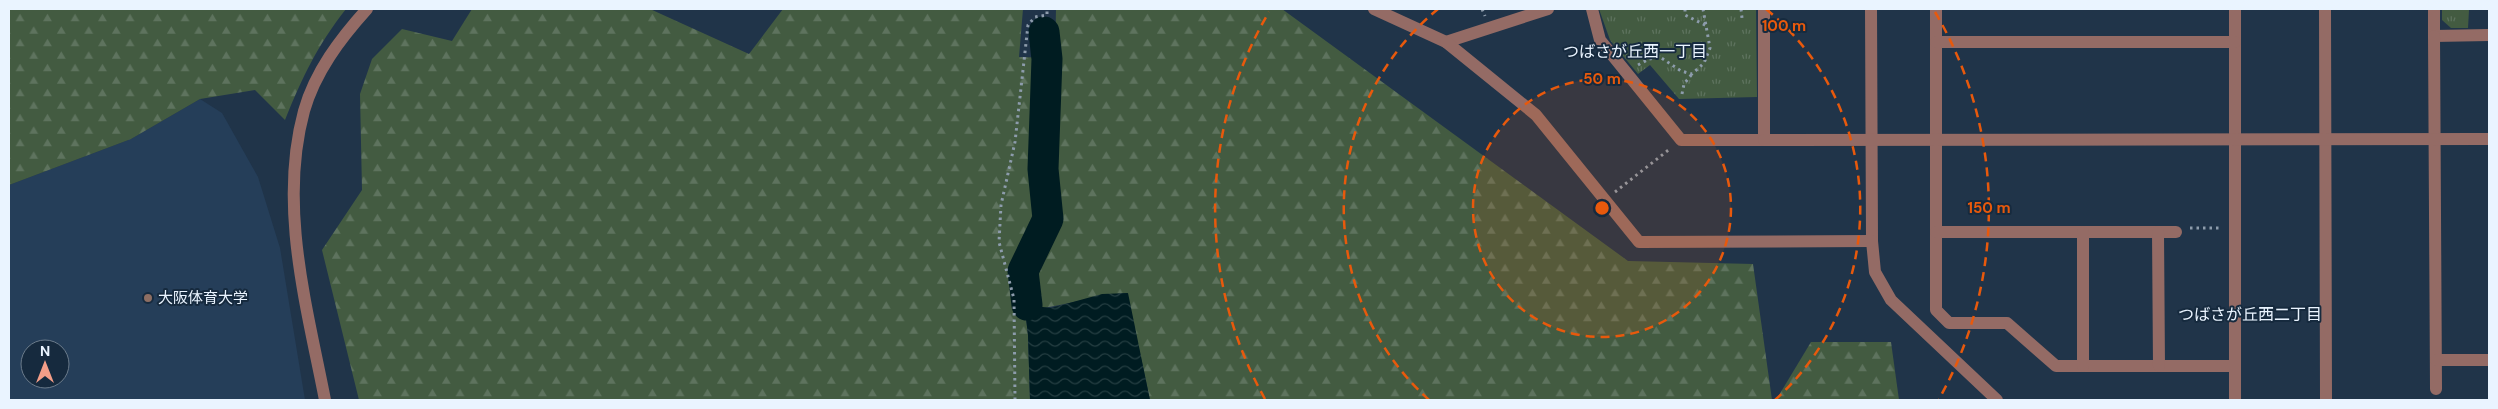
<svg xmlns="http://www.w3.org/2000/svg" width="2498" height="409" font-family="'DM Sans','Noto Sans JP',sans-serif">
	<style>
		.built { fill: #253e59; fill-rule: evenodd }
		.forest { fill: url(#forest-firs) }
		.park { fill: url(#park-tufts) }
		.water { fill: url(#water-waves) }
		.lines { fill: none; stroke-linecap: round; stroke-linejoin: round }
		.river { stroke: #001c21; stroke-width: 31 }
		.path { stroke: #8d9cac; stroke-width: 3; stroke-dasharray: 2.5 4; stroke-linecap: butt }
		.minor { stroke: #946b65; stroke-width: 12 }
		.tertiary { stroke: #946b65; stroke-width: 12 }
		.ring { fill: none; stroke: #e8590c; stroke-width: 2.5; stroke-dasharray: 9 6 }
		.education-dot { fill: #8d6e63; stroke: #162a3e; stroke-width: 2 }
		.labels { text-anchor: middle; dominant-baseline: central; stroke-width: 4; stroke-linejoin: round; paint-order: stroke }
		.poi-label { font-size: 15px; fill: #eaf4ff; stroke: #162a3e; text-anchor: start }
		.neighbourhood-label { font-size: 16px; fill: #eaf4ff; stroke: #162a3e }
		.centre { fill: #e8590c; stroke: #162a3e; stroke-width: 2.5 }
		.ring-label { font-size: 15px; text-anchor: middle; font-weight: bold; fill: #e8590c; stroke: #162a3e; stroke-width: 4; stroke-linejoin: round; paint-order: stroke }
	</style>
	<defs>
		<pattern id="forest-firs" width="22" height="20" patternUnits="userSpaceOnUse" patternTransform="scale(1.25)"><rect width="22" height="20" fill="#435b41"/><path d="M5 1l3.5 6h-7zM16 11l3.5 6h-7z" fill="#5e735e"/></pattern>
		<pattern id="park-tufts" width="24" height="20" patternUnits="userSpaceOnUse" patternTransform="scale(1.25)"><rect width="24" height="20" fill="#435b41"/><path d="M3 7l-1-3M5 7V3M7 7l1-3M15 17l-1-3M17 17v-4M19 17l1-3" fill="none" stroke="#5e735e"/></pattern>
		<pattern id="water-waves" width="16" height="10" patternUnits="userSpaceOnUse" patternTransform="scale(1.25)"><rect width="16" height="10" fill="#001c21"/><path d="M0 5q4-4 8 0t8 0" fill="none" stroke="#253e42"/></pattern>
	</defs>
	<rect width="100%" height="100%" fill="#203449"/>
	<path class="built" d="M200,99l22,14 36,64 22,71 25,152h-296v-215l122,-46zM30,349h30v30h-30z"/>
	<g class="forest">
		<path d="M9,9h337c-29,37 -43,67 -61,111l-30,-30 -55,9 -69,40 -122,46z"/>
		<path d="M472,9h178l99,45 34,-45h240l-4,48 36,1 1,-49h226l346,252 125,3 19,136h-622l-23,-107c-35,2 -67,15 -102,17l3,25 2,65h-671l-37,-150 40,-60 -2,-96 12,-35 30,-30 50,12z"/>
		<polygon points="1811,342 1891,342 1899,400 1776,400"/>
	</g>
	<g class="park">
		<polygon points="1599,9 1756,9 1757,97 1679,99 1650,65 1638,74 1610,40"/>
		<polygon points="2442,9 2489,9 2489,10 2469,10 2468,28 2451,28 2442,20"/>
	</g>
	<polygon class="water" points="1128,293 1150,400 1030,400 1028,335 1025,310 1027,305 1051,308 1102,294"/>
	<g class="lines">
		<polyline class="river" points="1027,305 1023,271 1048,219 1043,169 1047,59 1044,32"/>
		<g class="path">
			<polyline points="1482,9 1485,16"/>
			<polyline points="1685,9 1685,15 1707,26"/>
			<polyline points="1741,9 1742,18"/>
			<polyline points="1638,65 1649,59 1660,57 1681,71 1692,74 1704,63 1710,48 1703,9"/>
			<polyline points="1682,94 1684,84 1692,74"/>
			<polyline points="1615,192 1671,148"/>
			<polyline points="2190,228 2221,228"/>
			<polyline points="1015,400 1014,299 999,242 1001,205 1015,142 1028,25 1035,17 1047,15 1047,9"/>
		</g>
		<g class="minor">
			<polyline points="1374,9 1446,42 1548,9"/>
			<polyline points="1592,9 1600,40 1681,140 1764,140 1764,9"/>
			<polyline points="1871,9 1872,241 1875,272 1891,300 1997,400"/>
			<polyline points="1936,9 1936,310 1949,323 2007,323 2056,366 2235,366"/>
			<polyline points="2235,9 2235,400"/>
			<polyline points="2325,9 2326,400"/>
			<polyline points="2434,9 2434,36 2489,35"/>
			<polyline points="2434,36 2436,389"/>
			<polyline points="1446,42 1536,115 1639,242 1872,241"/>
			<polyline points="1936,42 2235,42"/>
			<polyline points="1764,140 2489,139"/>
			<polyline points="1936,232 2176,232"/>
			<polyline points="2083,232 2083,366"/>
			<polyline points="2158,232 2159,366"/>
			<polyline points="2436,360 2489,360"/>
		</g>
		<path class="tertiary" d="M325,400c-18,-93 -47,-194 -21,-289 11,-39 36,-72 63,-102"/>
	</g>
	<circle cx="1602" cy="208" r="129" fill="#e8590c" fill-opacity=".12"/>
	<g class="ring">
		<circle cx="1602" cy="208" r="129"/>
		<path d="M1429 400A258 258 0 0 1 1438 9M1766 9A258 258 0 0 1 1775 400"/>
		<path d="M1265 399A387 387 0 0 1 1269 12M1935 12A387 387 0 0 1 1939 399"/>
	</g>
	<circle class="education-dot" cx="148" cy="298" r="5"/>
	<g class="labels">
		<g class="poi-label">
			<text x="158" y="298">大阪体育大学</text>
		</g>
		<g class="neighbourhood-label">
			<text x="1635" y="51">つばさが丘西一丁目</text>
			<text x="2250" y="314">つばさが丘西二丁目</text>
		</g>
	</g>
	<circle cx="1602" cy="208" r="8" class="centre"/>
	<g class="ring-label">
		<text x="1784" y="31">100 m</text>
		<text x="1602" y="84">50 m</text>
		<text x="1989" y="213">150 m</text>
	</g>
	<rect width="2498" height="409" fill="none" stroke="#eaf4ff" stroke-width="20"/>
	<g transform="translate(45 364)"><circle r="24" fill="#162a3e" stroke="#6b7b8b"/>
	<path d="M0-4L9 19L0 12L-9 19Z" fill="#f49e88"/>
	<text y="-8" font-size="14" font-weight="bold" text-anchor="middle" fill="#eaf4ff">N</text>
	</g>
</svg>
